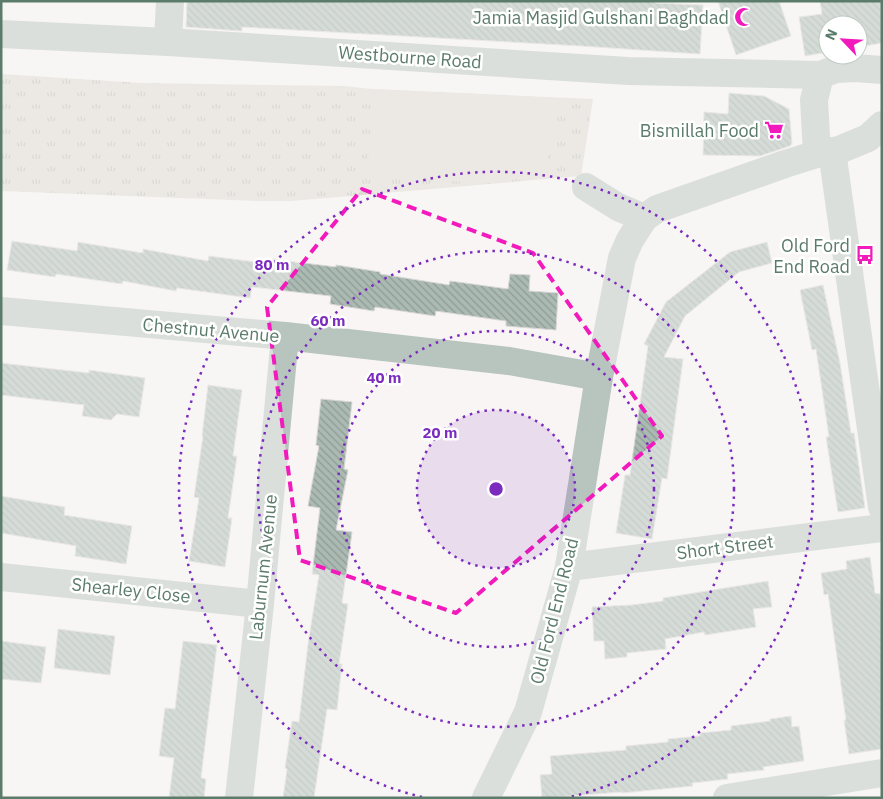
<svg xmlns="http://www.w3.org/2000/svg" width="883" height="799" font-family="'IBM Plex Sans',sans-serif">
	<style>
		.park { fill: url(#park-tufts) }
		.pitch { fill: #dedad3 }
		.building { fill: url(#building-back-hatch); stroke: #d9d7d7 }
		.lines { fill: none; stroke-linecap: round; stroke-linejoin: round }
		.minor { stroke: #b8c4be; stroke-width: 28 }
		.marked { fill: none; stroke: #f21abc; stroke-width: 4; stroke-dasharray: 10 6; stroke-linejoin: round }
		.ring { fill: none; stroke: #7b2cbf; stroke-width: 2.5; stroke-dasharray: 2.5 5 }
		.labels { text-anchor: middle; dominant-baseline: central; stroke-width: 5; stroke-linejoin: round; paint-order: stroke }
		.poi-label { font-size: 18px; fill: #5c7c6b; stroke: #fff; text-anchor: end }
		.street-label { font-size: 18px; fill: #5c7c6b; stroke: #fff }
		.centre { fill: #7b2cbf; stroke: #fff; stroke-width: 2.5 }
		.ring-label { font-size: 15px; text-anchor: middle; font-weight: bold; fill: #7b2cbf; stroke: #fff; stroke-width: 5; stroke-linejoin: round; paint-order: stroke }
	</style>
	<defs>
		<pattern id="park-tufts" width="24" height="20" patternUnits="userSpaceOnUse" patternTransform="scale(1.25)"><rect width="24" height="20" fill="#dedad3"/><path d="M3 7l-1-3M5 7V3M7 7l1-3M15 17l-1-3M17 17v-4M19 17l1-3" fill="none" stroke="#b7b6af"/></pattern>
		<pattern id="building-back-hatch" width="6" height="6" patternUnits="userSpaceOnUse" patternTransform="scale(1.25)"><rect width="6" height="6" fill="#abbab2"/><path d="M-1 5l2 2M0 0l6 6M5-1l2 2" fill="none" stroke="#8e9c95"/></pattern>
	</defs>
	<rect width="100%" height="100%" fill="#f8f5f4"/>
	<polygon class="park" points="1,74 142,83 344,86 372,89 593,99 581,176 292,201 256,201 1,191"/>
	<polygon class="pitch" points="372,89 558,98 544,174 481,184 368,172"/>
	<g class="building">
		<polygon points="187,1 655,1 655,3 703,5 700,54 581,46 242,27 242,31 186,27"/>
		<polygon points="718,1 779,1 791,36 736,55"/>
		<polygon points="820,1 882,1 882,43 858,47 858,25 828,25 828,52 805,56 799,17 822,14"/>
		<polygon points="729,93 764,96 789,109 792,143 790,146 760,156 703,155 704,112 728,114"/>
		<polygon points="12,241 77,251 78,242 143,253 143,249 208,261 209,256 271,264 271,259 336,267 336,265 380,272 380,274 449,285 450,281 508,289 510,274 530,275 529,291 558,293 556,330 506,326 506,321 436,311 435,316 375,307 374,311 330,304 331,296 252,287 250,298 177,288 176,291 123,281 122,284 56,274 55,277 7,270"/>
		<polygon points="767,242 772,263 739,272 685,316 664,357 683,359 667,479 662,478 652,539 616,533 625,475 630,475 648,346 644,344 666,302 730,252"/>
		<polygon points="823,285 840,363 851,433 854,433 865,508 838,512 826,437 829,437 816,349 812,350 800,290"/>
		<polygon points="1,363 89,373 89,370 145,378 139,417 117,414 111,420 82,416 84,405 1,395"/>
		<polygon points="208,385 242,390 233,456 237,456 228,518 232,518 225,567 189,561 199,498 194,497 203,436 202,436"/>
		<polygon points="321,399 352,402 344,469 348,470 336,530 352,532 342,603 348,604 339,664 342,664 337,710 327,709 314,798 283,798 287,769 285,768 292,721 299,722 308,644 319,575 312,574 320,508 308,506 319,446 316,445"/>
		<polygon points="1,496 65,507 64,515 132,526 126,564 75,556 76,546 1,533"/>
		<polygon points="870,557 875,593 880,594 882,609 882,749 849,754 844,720 846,720 828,594 824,595 821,573 847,569 846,561"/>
		<polygon points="768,581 772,607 753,609 756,627 705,635 704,632 665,639 666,649 627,653 627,657 605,659 604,641 594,641 592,607 631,605 663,601 663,598"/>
		<polygon points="58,629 115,636 110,675 54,668"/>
		<polygon points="1,641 46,647 41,683 1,679"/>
		<polygon points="183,641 217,645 201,778 206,779 204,798 169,798 174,758 159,756 165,708 175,709"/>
		<polygon points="791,716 792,727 799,726 804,761 763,767 764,770 727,774 728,779 692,783 693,786 622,793 622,792 542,798 540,775 552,774 550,756 626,750 626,746 668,742 668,739 700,736 700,733 731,730 731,726 770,721 770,719"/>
	</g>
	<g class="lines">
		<g class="minor">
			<polyline points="1,34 168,42 628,71 820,75 836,69 855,68 882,70"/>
			<polyline points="168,42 170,1"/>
			<polyline points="832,151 882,507"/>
			<polyline points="817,154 814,100 820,75"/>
			<polyline points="586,187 618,207 644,218"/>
			<polyline points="1,311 285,336 509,361 599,377"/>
			<polyline points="569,567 882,528"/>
			<polyline points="1,577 260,604"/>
			<polyline points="239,798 260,604 285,336"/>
			<polyline points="486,798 528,712 569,567 599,377 622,258 630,240 644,218 657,209 785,164 817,154 832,151 839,150 868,138 882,125"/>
			<polyline points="727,798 882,773"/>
		</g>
	</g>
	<path d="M0 0H883V799H0ZM362,189l171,64 129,183 -206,177 -156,-53 -33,-253z" fill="#f8f5f4" fill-opacity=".55" fill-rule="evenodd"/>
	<path class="marked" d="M362,189l171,64 129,183 -206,177 -156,-53 -33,-253z"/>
	<circle cx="496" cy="489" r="79" fill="#7b2cbf" fill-opacity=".12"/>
	<g class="ring">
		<circle cx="496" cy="489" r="79"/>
		<circle cx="496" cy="489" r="158"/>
		<circle cx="496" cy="489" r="238"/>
		<path d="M422 797A317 317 0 1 1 570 797"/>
	</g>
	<defs>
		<g id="mosque-bare" transform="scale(1.5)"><path d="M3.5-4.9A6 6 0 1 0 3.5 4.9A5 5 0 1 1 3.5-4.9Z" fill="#f21abc" stroke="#fff" stroke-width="2.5" paint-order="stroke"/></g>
		<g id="supermarket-bare" transform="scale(1.5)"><path d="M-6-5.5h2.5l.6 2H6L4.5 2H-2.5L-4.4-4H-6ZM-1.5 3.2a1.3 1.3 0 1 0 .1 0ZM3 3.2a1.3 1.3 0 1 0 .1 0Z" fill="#f21abc" stroke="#fff" stroke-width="2.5" paint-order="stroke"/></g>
		<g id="bus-bare" transform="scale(1.5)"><path d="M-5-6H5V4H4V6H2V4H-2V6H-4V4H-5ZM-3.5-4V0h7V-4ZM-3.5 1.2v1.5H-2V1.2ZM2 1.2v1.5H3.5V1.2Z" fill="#f21abc" stroke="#fff" stroke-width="2.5" paint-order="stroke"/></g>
	</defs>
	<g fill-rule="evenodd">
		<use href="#mosque-bare" x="744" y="17"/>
		<use href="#supermarket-bare" x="774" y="130"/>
		<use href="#bus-bare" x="865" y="255"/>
	</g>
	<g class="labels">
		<g class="poi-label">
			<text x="729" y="17">Jamia Masjid Gulshani Baghdad</text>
			<text x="759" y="130">Bismillah Food</text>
			<text x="850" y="245">Old Ford<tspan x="850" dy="21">End Road</tspan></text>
		</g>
		<g class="street-label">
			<text transform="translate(410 57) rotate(4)">Westbourne Road</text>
			<text transform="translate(211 330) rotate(5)">Chestnut Avenue</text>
			<text transform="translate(725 547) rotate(-7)">Short Street</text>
			<text transform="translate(263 567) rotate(-84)">Laburnum Avenue</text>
			<text transform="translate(131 590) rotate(6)">Shearley Close</text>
			<text transform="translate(554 611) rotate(-76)">Old Ford End Road</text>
		</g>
	</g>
	<circle cx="496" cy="489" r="8" class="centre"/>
	<g class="ring-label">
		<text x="272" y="270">80 m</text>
		<text x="328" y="326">60 m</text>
		<text x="384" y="383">40 m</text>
		<text x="440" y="438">20 m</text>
	</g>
	<rect width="883" height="799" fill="none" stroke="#5c7c6b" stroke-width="5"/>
	<g transform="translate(843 40) rotate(295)"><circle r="24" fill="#ffffff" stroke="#becbc4"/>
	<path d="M0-4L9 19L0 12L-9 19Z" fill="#f21abc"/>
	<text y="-8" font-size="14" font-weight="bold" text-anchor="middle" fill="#5c7c6b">N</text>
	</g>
</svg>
